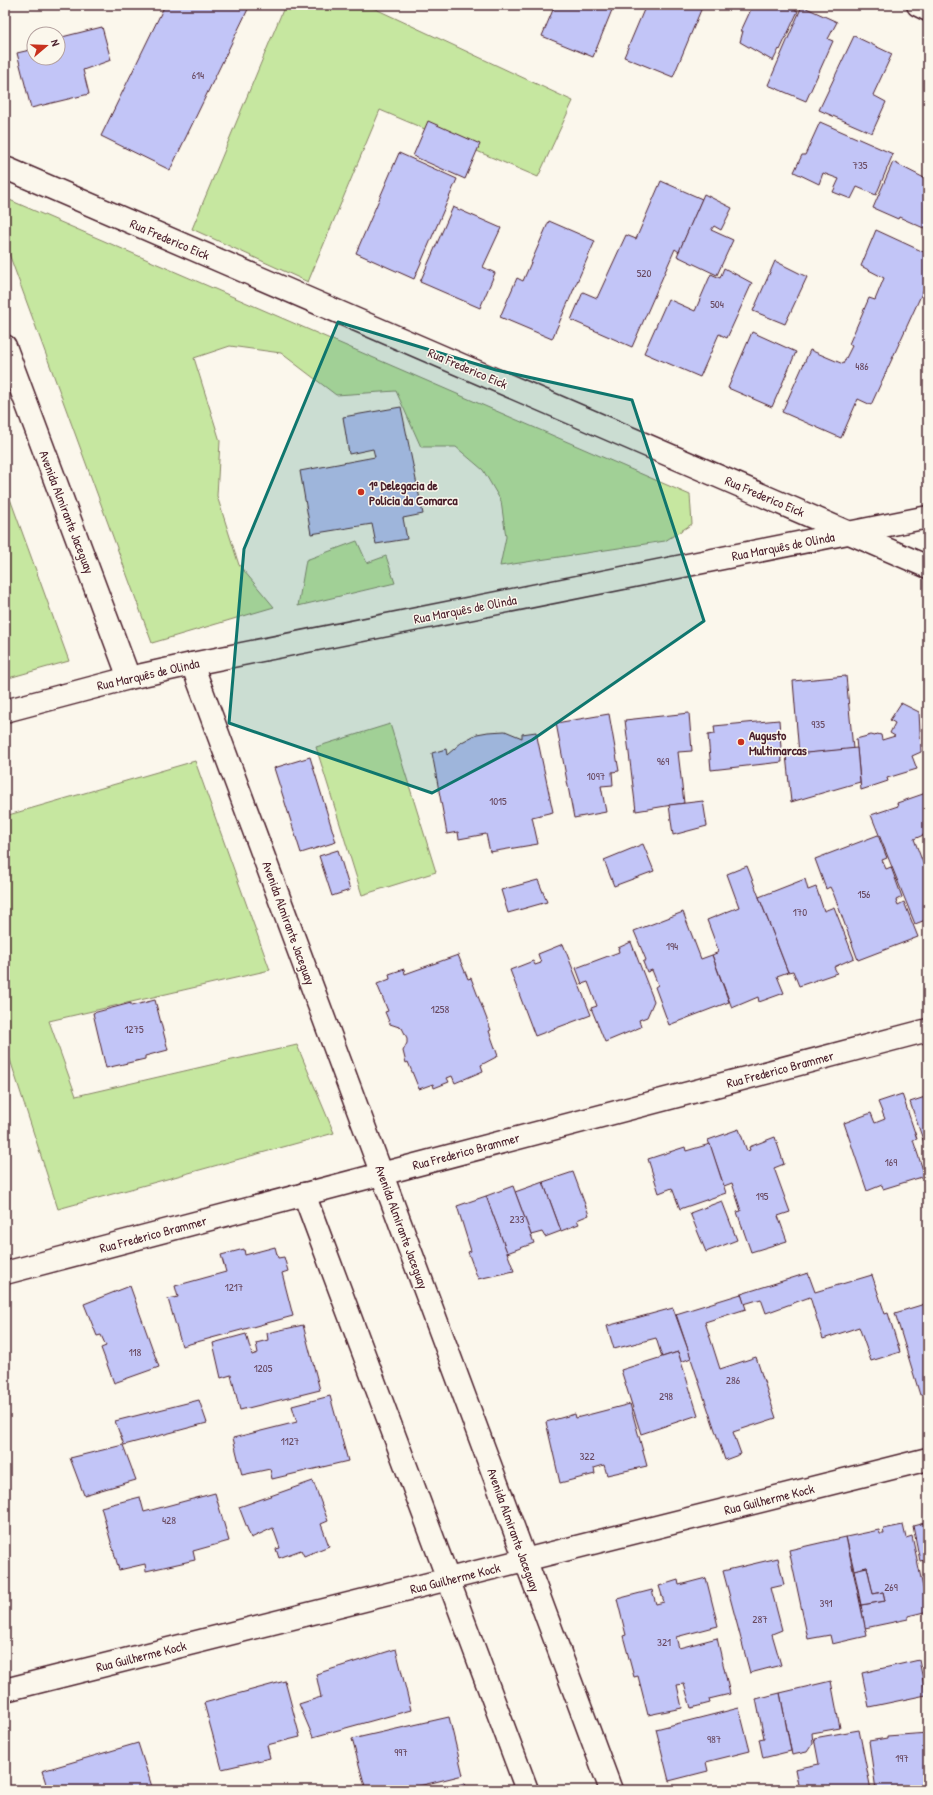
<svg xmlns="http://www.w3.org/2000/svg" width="933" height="1795" font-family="'Patrick Hand',sans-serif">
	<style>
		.green { fill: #c6e7a0; stroke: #888366 }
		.building { fill: #c2c5f7; stroke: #4a1f2b }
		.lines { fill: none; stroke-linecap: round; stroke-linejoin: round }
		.street-casing { stroke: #4a1f2b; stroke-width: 25 }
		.primary-casing { stroke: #4a1f2b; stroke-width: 25 }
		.street { stroke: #fbf7ec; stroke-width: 22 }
		.primary { stroke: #fbf7ec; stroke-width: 22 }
		.marked { fill: #0f766e; fill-opacity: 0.2; stroke: #0f766e; stroke-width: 3; stroke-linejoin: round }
		.poi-dot { fill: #c8321e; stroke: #fbf7ec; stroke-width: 1.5 }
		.labels { text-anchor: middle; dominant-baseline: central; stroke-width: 3; stroke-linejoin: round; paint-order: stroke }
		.number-label { font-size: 11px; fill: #68485e }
		.street-label { font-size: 13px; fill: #4a1f2b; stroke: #fbf7ec }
		.poi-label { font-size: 13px; font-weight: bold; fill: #4a1f2b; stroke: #fbf7ec; text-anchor: start }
	</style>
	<rect width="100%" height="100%" fill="#fbf7ec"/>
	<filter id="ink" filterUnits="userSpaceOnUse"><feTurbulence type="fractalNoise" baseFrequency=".025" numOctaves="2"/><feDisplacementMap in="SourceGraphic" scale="8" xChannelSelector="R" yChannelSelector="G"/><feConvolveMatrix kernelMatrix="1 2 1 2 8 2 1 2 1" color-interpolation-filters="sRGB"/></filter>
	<g filter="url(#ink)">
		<g class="green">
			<polygon points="285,5 367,5 573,101 538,177 380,110 308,282 192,229"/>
			<polygon points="5,198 690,495 692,524 665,541 500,566 506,537 501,501 483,470 456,447 421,447 396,391 336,395 281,353 230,346 194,358 220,441 217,496 239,565 274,607 152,643 5,243"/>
			<polygon points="5,485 69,661 5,679"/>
			<polygon points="357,541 367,563 386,556 395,583 298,606 306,560"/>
			<polygon points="390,724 436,872 362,895 316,747"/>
			<polygon points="195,761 270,970 49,1021 76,1096 297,1045 334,1133 58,1209 5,1044 5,816"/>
		</g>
		<g class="building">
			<polygon points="165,5 250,5 170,170 101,136"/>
			<polygon points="555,5 614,5 593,57 542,36"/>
			<polygon points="646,5 703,5 673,77 624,57"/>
			<polygon points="753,5 784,5 798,11 780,50 779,49 773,61 740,42 743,31 741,31"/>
			<polygon points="802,6 837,22 828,39 833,41 806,101 768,85"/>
			<polygon points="102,27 111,60 83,70 89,94 31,108 17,53 34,49 34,58 58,58 58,38"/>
			<polygon points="854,36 892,54 873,95 886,102 872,133 819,110"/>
			<polygon points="428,121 480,144 465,179 413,156"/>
			<polygon points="820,122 893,154 876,195 857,187 851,199 833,192 839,179 823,173 819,184 794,172 802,155 805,155"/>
			<polygon points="399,153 457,179 414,279 356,253"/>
			<polygon points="893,162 928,180 928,230 899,217 898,219 873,208"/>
			<polygon points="661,181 702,199 679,252 675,249 632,347 571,320 583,292 597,298 626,235 636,239"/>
			<polygon points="704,194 732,208 721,230 714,226 711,230 733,240 717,275 677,256"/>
			<polygon points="453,207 501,228 483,267 495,273 480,308 420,282"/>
			<polygon points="549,221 595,241 552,339 500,317 517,278 523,281"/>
			<polygon points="876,230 928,254 928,280 871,405 858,399 841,438 782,412 810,350 843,364 852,346 849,344 869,298 875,300 884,278 861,266"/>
			<polygon points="775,261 807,277 785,324 753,311"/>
			<polygon points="724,268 752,283 727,338 719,334 700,377 644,353 668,299 695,311 711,274 720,278"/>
			<polygon points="752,332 796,352 772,407 728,388"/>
			<polygon points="401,407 423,514 403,518 407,539 376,544 372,524 311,534 300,471 375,457 373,449 349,454 343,417"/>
			<polygon points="846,676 853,749 799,754 793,681"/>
			<polygon points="901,703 919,712 921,752 912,756 917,769 887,778 888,781 861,790 856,739 871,735 875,736 877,734 881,735 882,740 895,736 890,733 895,723 890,720"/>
			<polygon points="689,713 692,751 678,752 684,803 636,811 625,720"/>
			<polygon points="609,714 619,771 612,772 613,785 601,786 606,812 574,818 556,723"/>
			<polygon points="779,720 782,762 711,770 708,735 715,734 714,726"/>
			<polygon points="505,731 522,738 522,734 536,732 553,812 532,817 538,844 490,852 486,834 459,839 458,832 447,834 432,753 446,749 447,755 462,742 477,734 488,732"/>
			<polygon points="857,748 860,782 791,802 786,755"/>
			<polygon points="310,757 336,842 301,853 274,768"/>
			<polygon points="926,793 928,798 928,833 914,839 923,863 928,866 928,919 915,924 871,815 898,806 897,803"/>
			<polygon points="703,801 707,826 673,835 669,805"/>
			<polygon points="878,835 887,858 882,860 886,869 891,867 902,897 896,900 898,905 904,902 918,937 858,960 834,895 830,887 826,889 815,859"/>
			<polygon points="643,844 654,871 614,886 604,860"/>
			<polygon points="338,850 350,890 332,896 319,856"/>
			<polygon points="747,866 788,972 777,976 784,993 759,1002 758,997 732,1008 712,955 719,952 707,920 739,907 727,874"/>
			<polygon points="805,879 808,890 816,887 824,911 834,907 854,958 834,967 837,973 799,986 793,971 788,972 759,897"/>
			<polygon points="538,880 547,902 508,913 501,890"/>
			<polygon points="683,912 701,959 712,955 729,1002 669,1025 655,987 658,985 652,970 647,972 643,962 646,960 634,931"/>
			<polygon points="631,942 654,1001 647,1017 639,1020 641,1027 605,1042 591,1008 597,1006 588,982 582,984 576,968 619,952 618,948"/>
			<polygon points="563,944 591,1015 535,1036 510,970 533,961 535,965 541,963 538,954"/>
			<polygon points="458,955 468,979 471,978 491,1030 489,1031 498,1056 481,1065 483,1071 455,1083 452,1076 447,1078 449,1082 434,1088 433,1084 419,1089 408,1062 406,1063 403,1051 407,1043 407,1038 402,1028 390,1024 385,1012 388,1011 377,984 390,979 389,974 404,969 405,974"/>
			<polygon points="155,1000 168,1050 145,1056 145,1059 106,1068 93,1013 131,1003 131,1006"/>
			<polygon points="902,1094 917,1139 913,1140 925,1176 883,1189 882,1185 867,1191 844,1123 871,1113 875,1123 885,1119 878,1102"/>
			<polygon points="928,1096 928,1154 910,1102"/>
			<polygon points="739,1129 747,1151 750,1150 749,1147 775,1137 784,1164 774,1168 790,1212 778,1216 787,1241 751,1252 737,1212 741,1211 732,1183 724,1186 708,1140"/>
			<polygon points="710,1144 726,1193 680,1209 672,1188 659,1193 648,1159 685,1147 686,1151"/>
			<polygon points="573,1172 589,1215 577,1220 579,1224 561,1231 543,1182"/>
			<polygon points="543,1182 561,1231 545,1237 542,1232 531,1235 515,1192"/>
			<polygon points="513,1186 534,1243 507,1253 486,1196"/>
			<polygon points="486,1196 514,1271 478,1279 468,1252 471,1251 457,1206"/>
			<polygon points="722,1201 737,1240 706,1252 690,1213"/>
			<polygon points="275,1247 278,1258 284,1257 288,1271 282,1273 293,1316 182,1346 168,1299 178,1297 175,1286 226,1272 221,1255 244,1249 245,1255"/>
			<polygon points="808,1273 815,1292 872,1275 885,1314 888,1313 900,1352 871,1361 859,1327 823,1339 810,1297 766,1313 761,1299 744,1304 741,1294"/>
			<polygon points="130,1286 159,1367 114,1383 101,1348 106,1346 101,1335 97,1336 84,1304"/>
			<polygon points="741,1294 746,1309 705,1322 720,1369 756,1357 776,1418 733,1432 741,1454 725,1460 676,1314"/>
			<polygon points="928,1303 928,1393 920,1395 895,1313"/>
			<polygon points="673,1308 691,1358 681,1362 678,1352 662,1357 656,1338 614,1349 607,1326"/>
			<polygon points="303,1325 320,1390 240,1410 231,1375 221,1378 213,1343 246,1334 252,1355 258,1353 256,1343 268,1340 267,1333"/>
			<polygon points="678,1352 698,1415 641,1434 621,1370"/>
			<polygon points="330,1396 348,1461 272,1479 270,1469 242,1475 233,1438 297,1422 292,1406"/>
			<polygon points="199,1400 207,1423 124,1445 115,1421"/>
			<polygon points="630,1404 647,1466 607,1475 604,1465 594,1468 595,1474 560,1483 546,1422 575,1414 576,1418"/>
			<polygon points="123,1445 136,1480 84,1495 70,1458"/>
			<polygon points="313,1481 328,1521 321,1524 329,1546 304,1556 301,1550 279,1558 276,1549 280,1548 273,1528 251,1538 239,1507"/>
			<polygon points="215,1493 229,1541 193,1551 195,1560 146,1571 145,1564 119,1570 101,1507 140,1497 144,1512"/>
			<polygon points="928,1522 928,1559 920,1561 913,1526"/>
			<polygon points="903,1525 906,1538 912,1536 928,1611 908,1616 908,1619 865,1628 861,1605 885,1601 883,1592 873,1594 867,1567 854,1570 846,1537 879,1530 880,1534 884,1534 883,1529"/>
			<polygon points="846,1537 867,1636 832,1644 830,1635 808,1639 789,1550"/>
			<polygon points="778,1558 784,1585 771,1588 782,1630 772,1634 781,1665 750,1673 723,1571"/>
			<polygon points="867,1567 873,1594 883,1592 885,1601 861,1605 854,1570"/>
			<polygon points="706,1578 718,1626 676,1637 679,1648 717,1638 730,1694 709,1699 710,1703 691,1708 684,1684 677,1685 682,1708 648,1715 638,1676 634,1677 623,1636 626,1635 617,1599 652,1590 656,1604 664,1602 659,1586 678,1580 679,1585"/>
			<polygon points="396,1649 411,1710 313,1737 299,1704 321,1697 316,1674"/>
			<polygon points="919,1660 926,1695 869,1707 862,1673"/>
			<polygon points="285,1681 300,1737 267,1745 270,1758 222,1769 204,1703"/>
			<polygon points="831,1681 840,1728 812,1733 813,1743 807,1752 792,1755 780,1693"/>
			<polygon points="780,1693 791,1751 763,1758 759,1739 764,1738 756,1699"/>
			<polygon points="739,1708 750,1751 706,1762 708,1771 669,1781 656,1729"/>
			<polygon points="449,1717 463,1775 403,1790 366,1790 352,1739"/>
			<polygon points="859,1730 871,1790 799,1790 795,1769 819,1764 814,1738"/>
			<polygon points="928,1733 928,1790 876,1790 869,1741 887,1738 887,1736"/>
			<polygon points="138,1743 153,1790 48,1790 42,1771"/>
			<polygon points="465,1783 467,1790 439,1789"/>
		</g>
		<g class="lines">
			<g class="street-casing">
				<g id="street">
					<polyline points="918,5 928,10"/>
					<polyline points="8,169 928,567"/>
					<polyline points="5,346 129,678"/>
					<polyline points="192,664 611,1790"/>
					<polyline points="304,1194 527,1790"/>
					<polyline points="5,1273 928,1030"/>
					<polyline points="5,1690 928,1459"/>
				</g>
			</g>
			<g class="primary-casing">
				<polyline id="primary" points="5,711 129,678 192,664 928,517"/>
			</g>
			<use href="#street" class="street"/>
			<use href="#primary" class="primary"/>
		</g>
	</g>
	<path class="marked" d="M338,322l158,48 136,30 72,221 -172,119 -100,53 -203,-70 15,-174z"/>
	<g class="poi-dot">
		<circle cx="361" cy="492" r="4"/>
		<circle cx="741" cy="742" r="4"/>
	</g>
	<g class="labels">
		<g class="number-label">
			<text x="198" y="75">614</text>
			<text x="860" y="165">735</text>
			<text x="644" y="273">520</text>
			<text x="717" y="304">504</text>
			<text x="862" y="366">486</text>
			<text x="818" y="724">935</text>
			<text x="663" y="761">969</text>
			<text x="596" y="776">1097</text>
			<text x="498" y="801">1015</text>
			<text x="864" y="894">156</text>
			<text x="800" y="912">170</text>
			<text x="672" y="946">194</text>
			<text x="440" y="1009">1258</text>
			<text x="134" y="1029">1275</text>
			<text x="891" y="1162">169</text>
			<text x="762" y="1196">195</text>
			<text x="517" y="1219">233</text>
			<text x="234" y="1287">1217</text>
			<text x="135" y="1352">118</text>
			<text x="263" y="1368">1205</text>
			<text x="733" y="1380">286</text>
			<text x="666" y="1396">298</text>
			<text x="290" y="1441">1127</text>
			<text x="587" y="1456">322</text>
			<text x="169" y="1520">428</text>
			<text x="891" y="1587">269</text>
			<text x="826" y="1603">391</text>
			<text x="760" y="1619">287</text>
			<text x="664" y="1642">321</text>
			<text x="714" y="1739">987</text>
			<text x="401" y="1752">997</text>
			<text x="902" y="1758">197</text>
		</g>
		<g class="street-label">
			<text transform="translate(170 239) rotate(23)">Rua Frederico Eick</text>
			<text transform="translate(468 368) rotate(23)">Rua Frederico Eick</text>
			<text transform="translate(765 496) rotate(23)">Rua Frederico Eick</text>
			<text transform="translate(67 512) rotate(69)">Avenida Almirante Jaceguay</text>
			<text transform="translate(783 546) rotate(-11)">Rua Marquês de Olinda</text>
			<text transform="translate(465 609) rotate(-11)">Rua Marquês de Olinda</text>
			<text transform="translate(148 674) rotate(-13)">Rua Marquês de Olinda</text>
			<text transform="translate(289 923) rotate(70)">Avenida Almirante Jaceguay</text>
			<text transform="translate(780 1069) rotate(-15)">Rua Frederico Brammer</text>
			<text transform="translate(466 1151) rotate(-15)">Rua Frederico Brammer</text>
			<text transform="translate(402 1227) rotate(70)">Avenida Almirante Jaceguay</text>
			<text transform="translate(153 1234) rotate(-15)">Rua Frederico Brammer</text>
			<text transform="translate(769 1499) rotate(-14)">Rua Guilherme Kock</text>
			<text transform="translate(514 1530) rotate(70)">Avenida Almirante Jaceguay</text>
			<text transform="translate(455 1578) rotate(-14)">Rua Guilherme Kock</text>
			<text transform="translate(141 1656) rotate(-14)">Rua Guilherme Kock</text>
		</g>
		<g class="poi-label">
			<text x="369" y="485">1ª Delegacia de<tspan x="369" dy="15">Polícia da Comarca</tspan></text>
			<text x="749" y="735">Augusto<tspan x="749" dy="15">Multimarcas</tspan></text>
		</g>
	</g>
	<rect width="933" height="1795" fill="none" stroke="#fbf7ec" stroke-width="20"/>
	<rect x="10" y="10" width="913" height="1775" fill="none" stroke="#4a1f2b" stroke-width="1.5" filter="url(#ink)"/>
	<g transform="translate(46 46) rotate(71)"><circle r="19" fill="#fbf7ec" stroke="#b4a19f"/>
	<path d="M0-3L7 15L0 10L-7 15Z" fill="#c8321e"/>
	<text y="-6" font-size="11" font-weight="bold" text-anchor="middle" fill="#4a1f2b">N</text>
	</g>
</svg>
